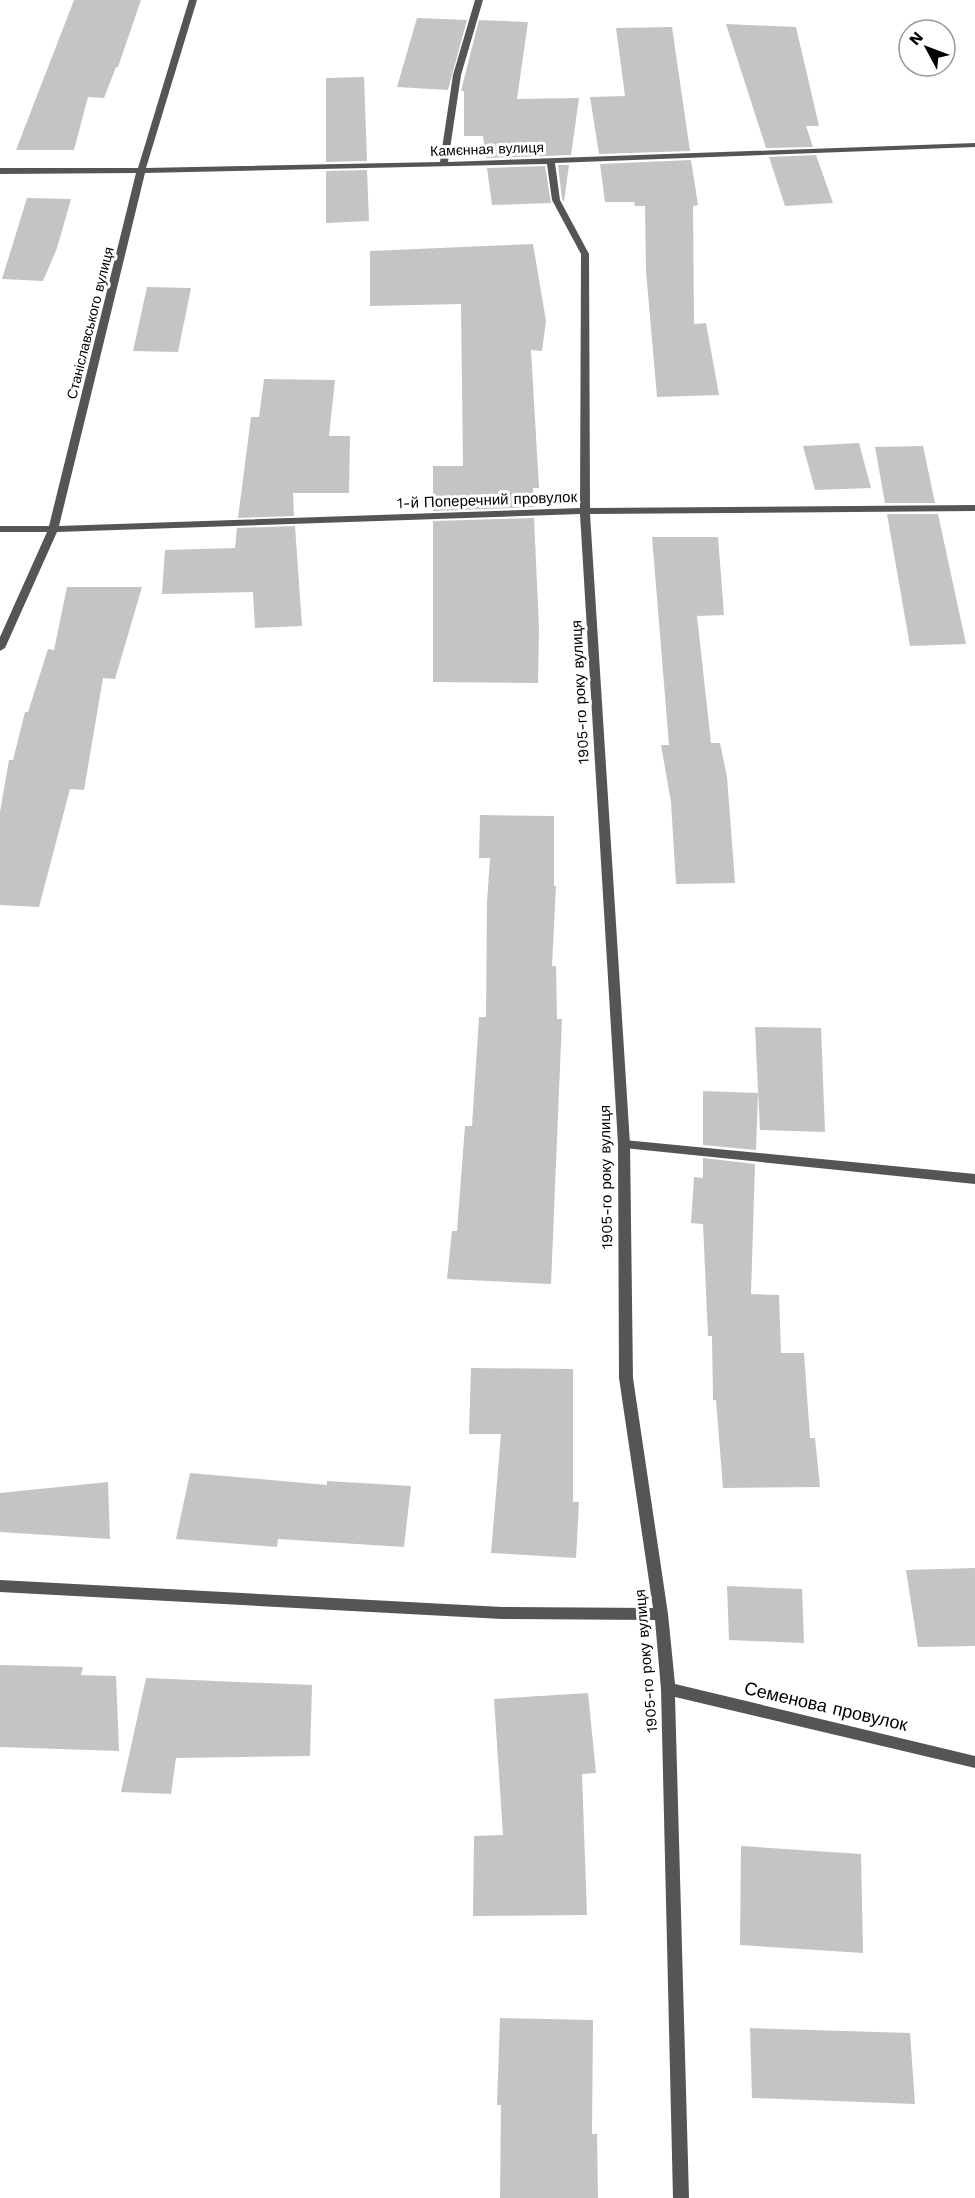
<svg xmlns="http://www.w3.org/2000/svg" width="975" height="2198" font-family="'Work Sans',sans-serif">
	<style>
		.building { fill: #c4c4c4 }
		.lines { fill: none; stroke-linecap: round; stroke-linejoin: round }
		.lane { fill: #555; fill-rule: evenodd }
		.street { fill: #555; fill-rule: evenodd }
		.labels { text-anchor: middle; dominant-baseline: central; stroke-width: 6; stroke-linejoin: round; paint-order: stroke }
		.far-street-label { font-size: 14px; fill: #000; stroke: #fff }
		.street-label { font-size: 15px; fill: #000; stroke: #fff }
		.near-street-label { font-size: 18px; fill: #000; stroke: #fff }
	</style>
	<rect width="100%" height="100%" fill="#fff"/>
	<g class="building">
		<polygon points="74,0 141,0 118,67 116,67 104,98 88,97 74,150 16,150"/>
		<polygon points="417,18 467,20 448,90 397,87"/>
		<polygon points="479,20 528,22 517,99 579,98 571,155 486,158 483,136 464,136 464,91 461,91"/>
		<polygon points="726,24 796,27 819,126 806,126 813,147 766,148"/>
		<polygon points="672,27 690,151 599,154 590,97 625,96 616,28"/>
		<polygon points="364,77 367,161 326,162 326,78"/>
		<polygon points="816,155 833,203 785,206 769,157"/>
		<polygon points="691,160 698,205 693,206 694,324 706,323 719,395 657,397 646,271 645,206 635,206 634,202 605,202 600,164"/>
		<polygon points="558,165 569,165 564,202 562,199"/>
		<polygon points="545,166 551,203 492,205 487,168"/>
		<polygon points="367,170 369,221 326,223 326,171"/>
		<polygon points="27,198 71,199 57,248 43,281 2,279"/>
		<polygon points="533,244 546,321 542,351 531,350 539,488 533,488 534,507 433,511 433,466 463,466 461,304 370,306 370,251"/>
		<polygon points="147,287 191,288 178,352 133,351"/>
		<polygon points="264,379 335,380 329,436 350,436 349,493 293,493 294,516 238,518 251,417 259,417"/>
		<polygon points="859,443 871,488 815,490 803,446"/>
		<polygon points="923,446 935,503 885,503 875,447"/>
		<polygon points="887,514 938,514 966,644 910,646"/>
		<polygon points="534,518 539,628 538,683 433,682 433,521"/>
		<polygon points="295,526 302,626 255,628 253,592 162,594 165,550 235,548 237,528"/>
		<polygon points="652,537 718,537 724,615 697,616 711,743 720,743 727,777 735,883 676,884 671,802 661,745 669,745"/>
		<polygon points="67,587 142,587 115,679 103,678 84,790 70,789 39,907 0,905 0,812 9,760 13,760 25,712 28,712 48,649 54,650"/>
		<polygon points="480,815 554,816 554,886 556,886 552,966 556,966 557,1019 562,1019 551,1284 447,1279 452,1231 457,1231 465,1126 472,1126 479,1017 486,1017 487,902 490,858 479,858"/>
		<polygon points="755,1027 821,1028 825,1132 760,1130"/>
		<polygon points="703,1091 758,1093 756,1150 703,1145"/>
		<polygon points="703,1158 755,1164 751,1294 779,1295 781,1353 804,1353 810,1438 815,1438 820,1487 723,1488 716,1400 713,1400 712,1336 708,1336 703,1224 691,1223 694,1177 703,1178"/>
		<polygon points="471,1368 573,1369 573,1502 579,1502 576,1558 491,1553 501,1434 469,1434"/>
		<polygon points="190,1473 327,1485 327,1481 411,1486 404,1547 278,1539 277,1547 176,1539"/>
		<polygon points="108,1482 110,1539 0,1532 0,1493"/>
		<polygon points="975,1568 975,1646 918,1647 906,1570"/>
		<polygon points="727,1586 802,1589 804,1643 729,1640"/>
		<polygon points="0,1665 83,1667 81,1675 116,1676 119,1751 0,1747"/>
		<polygon points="146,1678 312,1685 310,1756 176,1758 171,1794 121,1792"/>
		<polygon points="588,1693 596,1773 582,1774 587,1915 473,1916 474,1836 503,1835 494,1699"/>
		<polygon points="741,1846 861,1854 863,1953 740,1945"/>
		<polygon points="500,2018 593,2020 592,2134 597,2134 598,2198 500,2198 501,2105 497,2105"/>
		<polygon points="750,2028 910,2033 915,2104 752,2098"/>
	</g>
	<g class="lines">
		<polygon class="lane" points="624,1140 975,1174 975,1184 624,1148 618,1144"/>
		<path class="street" d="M189,0h8l-51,168 294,-6 13,-87 22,-75h8l-22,75 -13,87 527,-19v4l-420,16 5,37 29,54 1,254 385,-3v6l-385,3 40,630 3,234 35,236 7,70 300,72v12l-300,-71 14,501h-16l-12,-509 -6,-69 -153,-1 -502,-27v-12l502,27 151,1 -34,-230 -1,-234 -38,-630 -523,18 -52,116 -5,3v-14l47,-105h-47v-6h49l87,-353 -136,1v-6h138zM547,164l5,36 29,54 -1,254 -521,18 86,-353z"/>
	</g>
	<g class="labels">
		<g class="far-street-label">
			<text transform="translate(487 149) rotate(-2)">Камєнная вулиця</text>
			<text transform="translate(90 323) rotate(-76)">Станіславського вулиця</text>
		</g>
		<g class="street-label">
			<text transform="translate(487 500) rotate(-2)">1-й Поперечний провулок</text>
			<text transform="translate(580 692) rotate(-93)">1905-го року вулиця</text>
			<text transform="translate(606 1177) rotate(-91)">1905-го року вулиця</text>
			<text transform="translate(646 1661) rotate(-95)">1905-го року вулиця</text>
		</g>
		<g class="near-street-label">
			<text transform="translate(826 1706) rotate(13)">Семенова провулок</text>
		</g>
	</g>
	<g transform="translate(927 48) rotate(311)"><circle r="28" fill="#ffffff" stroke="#999999" stroke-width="1.5"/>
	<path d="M0-4.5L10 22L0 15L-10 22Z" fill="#000000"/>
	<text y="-9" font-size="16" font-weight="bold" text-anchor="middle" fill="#000000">N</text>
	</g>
</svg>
